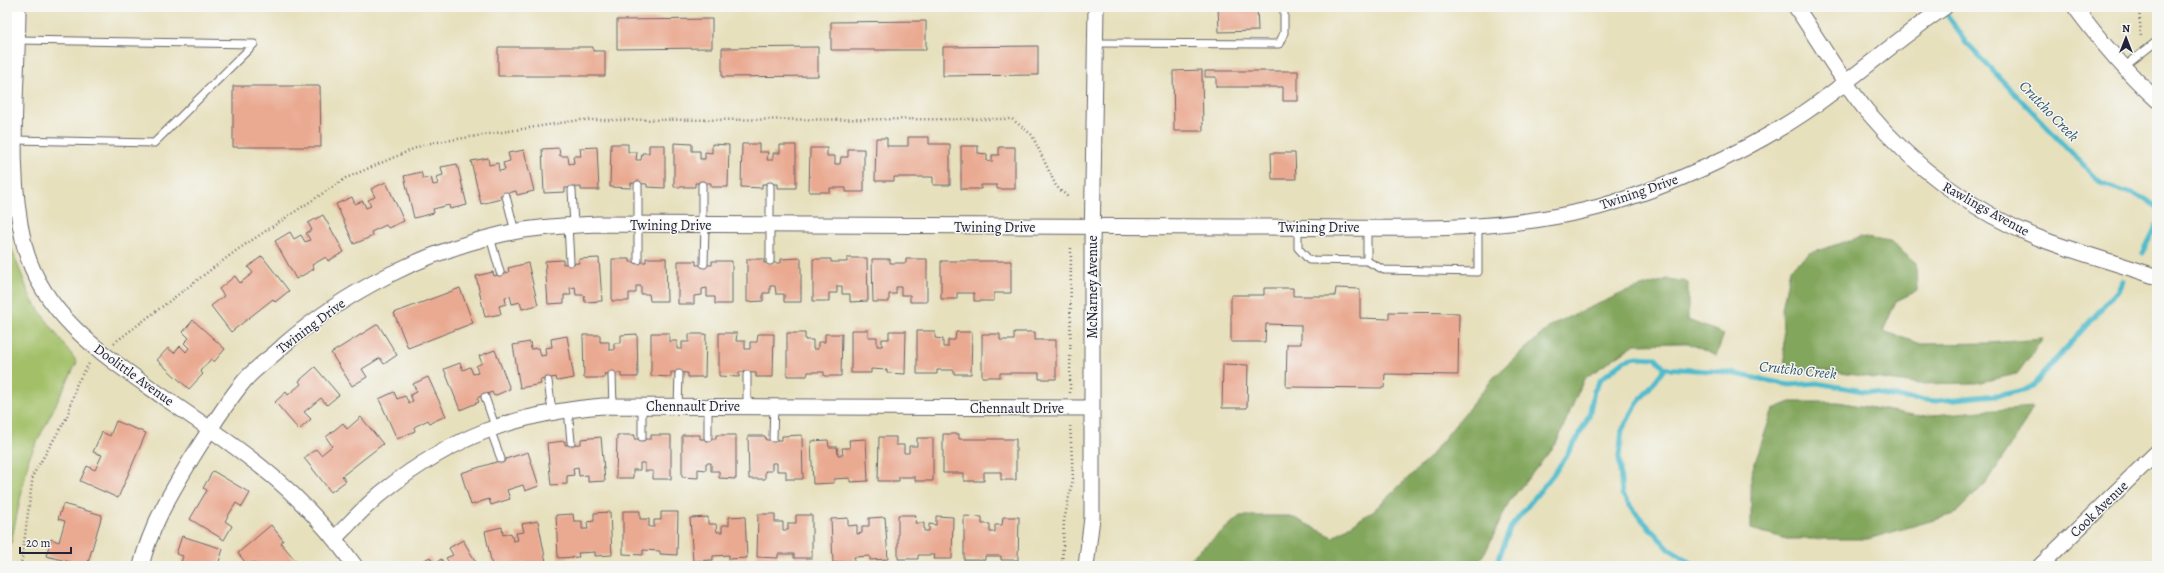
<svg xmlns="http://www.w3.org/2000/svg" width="2164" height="573" font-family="Alegreya,serif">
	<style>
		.green { fill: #a3c067; stroke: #627151 }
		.forest { fill: #82a65c; stroke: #52644c }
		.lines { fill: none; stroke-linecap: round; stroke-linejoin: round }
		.stream { stroke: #50bbcc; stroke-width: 5 }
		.building { fill: #eaaa92 }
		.service-casing { stroke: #676468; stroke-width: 9 }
		.minor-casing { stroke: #676468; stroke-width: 17 }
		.path { stroke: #676468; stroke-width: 2.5; stroke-dasharray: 1 3; stroke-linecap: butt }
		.service { stroke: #fff; stroke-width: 7 }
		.minor { stroke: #fff; stroke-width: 15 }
		.labels { text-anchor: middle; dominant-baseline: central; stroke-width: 3; stroke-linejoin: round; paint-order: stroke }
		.street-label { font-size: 14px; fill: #22223b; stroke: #f6f6f2 }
		.water-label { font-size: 15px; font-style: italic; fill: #32586e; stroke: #f6f6f2 }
	</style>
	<rect width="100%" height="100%" fill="#f6f6f2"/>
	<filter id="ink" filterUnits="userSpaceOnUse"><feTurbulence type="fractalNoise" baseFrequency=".025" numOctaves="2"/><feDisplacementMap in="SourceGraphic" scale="8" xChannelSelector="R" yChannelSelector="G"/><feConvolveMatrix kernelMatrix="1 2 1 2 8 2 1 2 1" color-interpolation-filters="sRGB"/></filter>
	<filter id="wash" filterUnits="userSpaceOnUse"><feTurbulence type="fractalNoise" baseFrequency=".012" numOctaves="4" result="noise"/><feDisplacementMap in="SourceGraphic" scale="16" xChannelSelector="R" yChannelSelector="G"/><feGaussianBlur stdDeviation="0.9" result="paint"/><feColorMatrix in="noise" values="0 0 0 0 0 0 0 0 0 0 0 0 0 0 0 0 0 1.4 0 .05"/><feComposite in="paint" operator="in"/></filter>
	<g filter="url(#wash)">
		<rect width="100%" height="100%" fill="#e7e0bd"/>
		<polygon class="green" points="7,237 31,299 77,362 29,458 7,561"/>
		<g class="forest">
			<polygon points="1860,237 1890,242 1916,263 1917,291 1896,301 1883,331 1921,344 1989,343 2043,339 2017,374 1976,383 1915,384 1821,370 1785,370 1782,309 1790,269 1810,253"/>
			<polygon points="1668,279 1688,282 1688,320 1724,334 1716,356 1688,343 1635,344 1584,379 1556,444 1509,502 1487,549 1476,566 1181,566 1240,516 1290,516 1333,537 1374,510 1426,461 1494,377 1553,324 1625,292"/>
			<polygon points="1791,402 1838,402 1919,416 2033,407 2022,427 1988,481 1955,514 1868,539 1787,539 1751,529 1751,474 1773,409"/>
		</g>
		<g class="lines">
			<g class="stream">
				<polyline points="1944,10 1966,43 2102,184 2144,198 2157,207"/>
				<polyline points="2143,253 2157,224"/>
				<polyline points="1665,368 1725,372 1790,385 1817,383 1903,398 1936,401 2006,394 2027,389 2033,385 2118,290 2123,281"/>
				<polyline points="1665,368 1637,404 1622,430 1619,456 1622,494 1633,510 1669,549 1696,566"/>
				<polyline points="1496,566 1510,528 1556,471 1577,439 1589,416 1594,391 1601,379 1625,360 1637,357 1656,358 1665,368"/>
			</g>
		</g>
		<g id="blocks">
			<g class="building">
				<polygon points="1218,7 1257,7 1258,31 1219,32"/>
				<polygon points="712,19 712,48 617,49 617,20"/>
				<polygon points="926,21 926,50 831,50 831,22"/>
				<polygon points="1038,46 1038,75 943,76 943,47"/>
				<polygon points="498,47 593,47 593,51 605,51 605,76 498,76"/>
				<polygon points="818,47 818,76 722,77 722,48"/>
				<polygon points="1202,70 1203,131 1174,131 1173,71"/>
				<polygon points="1205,71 1298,71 1298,101 1283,101 1283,87 1216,87 1216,77 1205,77"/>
				<polygon points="233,86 320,86 321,147 233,147"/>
				<polygon points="908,137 929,137 929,144 950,144 950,185 933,185 933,177 894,177 894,181 875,181 876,138 887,138 887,146 908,146"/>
				<polygon points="674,143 692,144 692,151 700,151 700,159 705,159 705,152 712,153 712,144 729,145 728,187 711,187 711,183 695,183 695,187 674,187"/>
				<polygon points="611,144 628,144 628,152 637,152 636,160 641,160 642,153 649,153 649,145 665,145 665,188 647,187 647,184 631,183 631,188 610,187"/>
				<polygon points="742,144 759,144 759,152 768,152 767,160 773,160 773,153 780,153 780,145 796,145 796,188 778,188 778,184 762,184 762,188 741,187"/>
				<polygon points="961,146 978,146 978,153 987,154 987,161 992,162 992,155 999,155 999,147 1015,147 1015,189 997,189 997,185 981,185 981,189 961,189"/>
				<polygon points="597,147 599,190 581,190 581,187 565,188 565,192 544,193 542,149 559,148 560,156 568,156 569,164 574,163 573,156 581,156 580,148"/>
				<polygon points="810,148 827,148 827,156 835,156 835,164 840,164 841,157 848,157 848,149 864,149 864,192 846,192 846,188 830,188 830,192 809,192"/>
				<polygon points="524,150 534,191 517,195 516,191 500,195 501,199 481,204 471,161 488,158 489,165 498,163 499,171 505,170 503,163 510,161 508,153"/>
				<polygon points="1271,153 1295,153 1296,179 1272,179"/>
				<polygon points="457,164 467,205 450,209 449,205 433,209 434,213 414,218 404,176 421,172 423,179 431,177 433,185 438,184 436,177 443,175 441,167"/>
				<polygon points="386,182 404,221 388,228 386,225 371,232 373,236 354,244 336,204 352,197 355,204 363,201 366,208 371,206 368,200 375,197 371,189"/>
				<polygon points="323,215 344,252 328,261 326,257 312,265 314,269 296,279 275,241 290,232 294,239 301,235 305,242 310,240 306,233 312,230 308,223"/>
				<polygon points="262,256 289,291 275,302 273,299 231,332 211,306 224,296 219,289 235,276 240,283 253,273 248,267"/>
				<polygon points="599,258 602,301 585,302 584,295 576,295 575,287 570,288 571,295 564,295 564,303 548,304 545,261 563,260 563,264 579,263 579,259"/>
				<polygon points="646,258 666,258 667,301 650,301 649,294 641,294 641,286 636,286 636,293 629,293 629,301 612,301 612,259 630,259 630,262 646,262"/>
				<polygon points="801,258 801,302 784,302 784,294 776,294 775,286 770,286 770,293 763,293 763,301 747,302 747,259 764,259 764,263 781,263 781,259"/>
				<polygon points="847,258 867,258 868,301 850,302 850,294 842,294 842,286 837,286 837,293 829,293 829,301 813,301 813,259 831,259 831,262 847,262"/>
				<polygon points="872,259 890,259 890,263 906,263 906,259 927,259 927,302 910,302 910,295 901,295 901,287 896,287 896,294 889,294 889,302 873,302"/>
				<polygon points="678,261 696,261 696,265 712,265 712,261 732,261 732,304 715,304 715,297 707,297 707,288 702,289 702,295 694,296 694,304 678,304"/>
				<polygon points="941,261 1011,261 1011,293 994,293 994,301 974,301 974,293 957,293 957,299 941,299"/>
				<polygon points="528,263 538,305 522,309 520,302 512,304 510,296 505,297 506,304 499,306 501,314 485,317 476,276 493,272 494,276 509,272 508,268"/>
				<polygon points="460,288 473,323 408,348 394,313"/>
				<polygon points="1264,288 1293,288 1293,296 1335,296 1336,288 1360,289 1360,318 1389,319 1389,312 1459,313 1458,375 1385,374 1384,388 1286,387 1287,344 1301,344 1301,325 1266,324 1265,342 1231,342 1231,295 1264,295"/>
				<polygon points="193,320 225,349 214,362 211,359 200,371 203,374 189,389 157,360 168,348 174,353 180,346 186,352 189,348 184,343 189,338 183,332"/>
				<polygon points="378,324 397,355 384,364 380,358 362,369 367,377 352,386 331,353"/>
				<polygon points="851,330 868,330 868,337 877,337 877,346 882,346 882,339 889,339 889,331 906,331 905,374 887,373 887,370 871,369 871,373 851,373"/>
				<polygon points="917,331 935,331 935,338 943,339 943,347 948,347 948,340 955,340 956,332 972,332 971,374 954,374 954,370 937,370 937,374 917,374"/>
				<polygon points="1014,332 1035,332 1035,340 1056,340 1056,379 1039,379 1039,373 1000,373 1000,377 982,377 982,334 1000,334 1000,340 1014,340"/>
				<polygon points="651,333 669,333 669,341 677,341 677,349 682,349 682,342 689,342 689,334 706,334 705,377 688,377 688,373 671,372 671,377 651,376"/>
				<polygon points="719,333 737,333 736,341 745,341 745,349 750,349 750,342 757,342 758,334 774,334 773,377 756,377 756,373 739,372 739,377 719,376"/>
				<polygon points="787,333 805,333 805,340 813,340 813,349 818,349 818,342 825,342 825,334 842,334 841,376 824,376 824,372 808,372 807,376 787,376"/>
				<polygon points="637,334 638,377 621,377 621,373 604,374 605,378 584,378 583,335 600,335 600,342 609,342 609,350 614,350 614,343 621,343 621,335"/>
				<polygon points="567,336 574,378 557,381 556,377 540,380 541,384 520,388 513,345 530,342 531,349 539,348 541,356 546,355 545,348 552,347 551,339"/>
				<polygon points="495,350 510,389 494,396 492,392 477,398 479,402 460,410 444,369 460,363 463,370 470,367 473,374 478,373 476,366 482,363 479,356"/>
				<polygon points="1223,364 1248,365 1247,408 1222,408"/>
				<polygon points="315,367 339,395 327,405 321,398 304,412 311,419 299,430 275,402 286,392 288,395 301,384 299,381"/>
				<polygon points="428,377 446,416 430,423 428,420 414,427 415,431 397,439 379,399 394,392 397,399 405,396 409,403 413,401 410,395 417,392 413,384"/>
				<polygon points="361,417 383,444 342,476 346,481 331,492 304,458 316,449 321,455 332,446 326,437 343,423 347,429"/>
				<polygon points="116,421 146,433 118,498 80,481 87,466 95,470 102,455 93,452 102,432 110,436"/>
				<polygon points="943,434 959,434 959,439 1016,439 1016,480 1001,480 1001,472 984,472 984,481 964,481 964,473 943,473"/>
				<polygon points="617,435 635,435 634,439 651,439 651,435 671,435 671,479 653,479 653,471 645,471 645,463 640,463 640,470 633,470 633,478 616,478"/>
				<polygon points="682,435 700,435 700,439 716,439 716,435 736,435 736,479 719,478 719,471 711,471 711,463 706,463 706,470 698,469 698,478 682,477"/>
				<polygon points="802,435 803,479 786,479 786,471 777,471 777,463 772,463 772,471 765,471 765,479 749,479 748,436 765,436 766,440 782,440 782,436"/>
				<polygon points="601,437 605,481 588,482 588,475 579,476 578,467 573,468 574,475 567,476 567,484 551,485 547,443 565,441 565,445 581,444 581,439"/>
				<polygon points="879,437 896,437 896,445 904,445 904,453 909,453 909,446 917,446 917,438 933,438 933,481 915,481 915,477 899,477 899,481 878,481"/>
				<polygon points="866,439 868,481 850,482 850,478 834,479 834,483 813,484 811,441 828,440 829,447 837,447 838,455 843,455 842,448 850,448 849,440"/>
				<polygon points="528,452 539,486 525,491 523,485 507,490 510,499 491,505 489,499 471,505 461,473"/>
				<polygon points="213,471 250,493 242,507 236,503 225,521 232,526 224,540 190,519 207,490 203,488"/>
				<polygon points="63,504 102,515 87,566 46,556 51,539 59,542 65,521 58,519"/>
				<polygon points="623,511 640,511 640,519 649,519 649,527 654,527 654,520 661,520 661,512 678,512 677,555 660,554 660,551 643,550 643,555 623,554"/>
				<polygon points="610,512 612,555 595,556 595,552 578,553 579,557 558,558 556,515 573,514 574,521 582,521 582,529 588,529 587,522 594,521 594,513"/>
				<polygon points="758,514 775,514 775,522 783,522 783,530 788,530 788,523 796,523 796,515 812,515 812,558 794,558 794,554 778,554 778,558 757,557"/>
				<polygon points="898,515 916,515 915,523 924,523 924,531 929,531 929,524 936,525 936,516 953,517 952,559 934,559 935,555 918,555 918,559 898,559"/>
				<polygon points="745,516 747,558 729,559 729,555 713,556 713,560 693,561 690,518 708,517 708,524 716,524 717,532 722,532 722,525 729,525 729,517"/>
				<polygon points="964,516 982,517 982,524 990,524 990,532 995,532 995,525 1002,525 1003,517 1019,517 1018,560 1001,560 1001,556 985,556 985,560 964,560"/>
				<polygon points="885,517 888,559 870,560 870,556 854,557 854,561 833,563 831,519 848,518 848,526 857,525 857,534 862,533 862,526 869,526 869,518"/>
				<polygon points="538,521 546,562 529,566 528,562 513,566 492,566 485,531 502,527 503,535 511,533 513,541 518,540 516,533 524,532 522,524"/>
				<polygon points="271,525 283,540 281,543 300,566 257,566 254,562 248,566 238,553"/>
				<polygon points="182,536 223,549 218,565 209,563 208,566 180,566 183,556 176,554"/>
				<polygon points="463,540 478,566 447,566 450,564 446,558 453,555 449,548"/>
				<polygon points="430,557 434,564 441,559 445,566 414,566"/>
			</g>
		</g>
	</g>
	<g filter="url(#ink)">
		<use href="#blocks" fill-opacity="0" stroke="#676468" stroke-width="1"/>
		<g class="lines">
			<g class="service-casing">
				<g id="service">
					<polyline points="1095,43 1279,44 1284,33 1284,7"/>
					<polyline points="2124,67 2157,41"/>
					<polyline points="14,140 154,143 254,44 18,40"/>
					<polyline points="638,185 638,260"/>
					<polyline points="702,185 702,225"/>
					<polyline points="770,186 770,261"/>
					<polyline points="572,190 574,225"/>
					<polyline points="506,196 515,232"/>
					<polyline points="568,225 570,262"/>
					<polyline points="1298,227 1298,248 1309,260 1367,261 1367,227"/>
					<polyline points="490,237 500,272"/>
					<polyline points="1367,261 1384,270 1478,272 1478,226"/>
					<polyline points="704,264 705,225"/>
					<polyline points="612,375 613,406"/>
					<polyline points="747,375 747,406"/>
					<polyline points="548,381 552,411"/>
					<polyline points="485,397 495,426"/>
					<polyline points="642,406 642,437"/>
					<polyline points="678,406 679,374"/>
					<polyline points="568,409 571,442"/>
					<polyline points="490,429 501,459"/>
					<polyline points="708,437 708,406"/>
					<polyline points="773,438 774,406"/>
				</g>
			</g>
			<g class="minor-casing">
				<g id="minor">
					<path d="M18,7c0,79 -12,160 6,237 17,71 82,113 138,152 35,24 70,47 103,74 35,28 64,60 90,96"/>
					<path d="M1796,7c23,34 44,71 70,103 47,56 105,101 173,128 38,15 79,25 118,39"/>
					<path d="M2075,7c25,34 51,65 82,93"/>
					<path d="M335,538c16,-16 32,-34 50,-48 69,-54 131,-77 218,-84l488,2"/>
					<path d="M141,566c9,-38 29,-72 49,-105 17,-27 34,-56 55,-81 11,-13 27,-23 39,-35 62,-54 139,-93 219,-111 31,-7 63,-8 94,-10 215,2 429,4 643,3 120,-1 242,11 359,-20 67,-19 147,-55 205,-94 48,-33 92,-73 141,-106"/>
					<polyline points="1086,566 1092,518 1092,245 1096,7"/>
					<polyline points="2040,566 2157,452"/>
				</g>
			</g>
			<g class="path">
				<polyline points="2139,7 2141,37"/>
				<polyline points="114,343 237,250 346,178 425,144 580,120 1012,119 1032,135 1056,186 1068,197"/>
				<polyline points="1070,393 1071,248"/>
				<polyline points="21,566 33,475 67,417 77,383 90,362"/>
				<polyline points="1062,566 1064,521 1073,478 1070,424"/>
			</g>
			<use href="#service" class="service"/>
			<use href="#minor" class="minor"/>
		</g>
	</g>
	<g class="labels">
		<g class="street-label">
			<text transform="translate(1639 192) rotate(-19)">Twining Drive</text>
			<text transform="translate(1986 209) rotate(29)">Rawlings Avenue</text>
			<text x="671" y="225">Twining Drive</text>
			<text x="995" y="227">Twining Drive</text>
			<text x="1319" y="227">Twining Drive</text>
			<text transform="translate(1092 287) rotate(-90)">McNarney Avenue</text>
			<text transform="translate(311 326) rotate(-37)">Twining Drive</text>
			<text transform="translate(134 375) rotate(36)">Doolittle Avenue</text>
			<text x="693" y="406">Chennault Drive</text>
			<text x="1017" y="408">Chennault Drive</text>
			<text transform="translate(2099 509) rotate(-44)">Cook Avenue</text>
		</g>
		<g class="water-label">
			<text transform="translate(2049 111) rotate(46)">Crutcho Creek</text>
			<text transform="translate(1798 370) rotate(6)">Crutcho Creek</text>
		</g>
	</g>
	<rect width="2164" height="573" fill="none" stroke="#f6f6f2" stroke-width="24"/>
	<g transform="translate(2126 38)" stroke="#f6f6f2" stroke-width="3" paint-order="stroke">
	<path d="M0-3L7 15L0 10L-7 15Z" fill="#22223b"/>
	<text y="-6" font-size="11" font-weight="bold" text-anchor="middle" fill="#22223b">N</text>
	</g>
	<path d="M20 547v6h51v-6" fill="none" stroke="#22223b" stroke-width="2"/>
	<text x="26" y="547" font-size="12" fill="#22223b" stroke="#f6f6f2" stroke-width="3" paint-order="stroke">20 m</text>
</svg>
